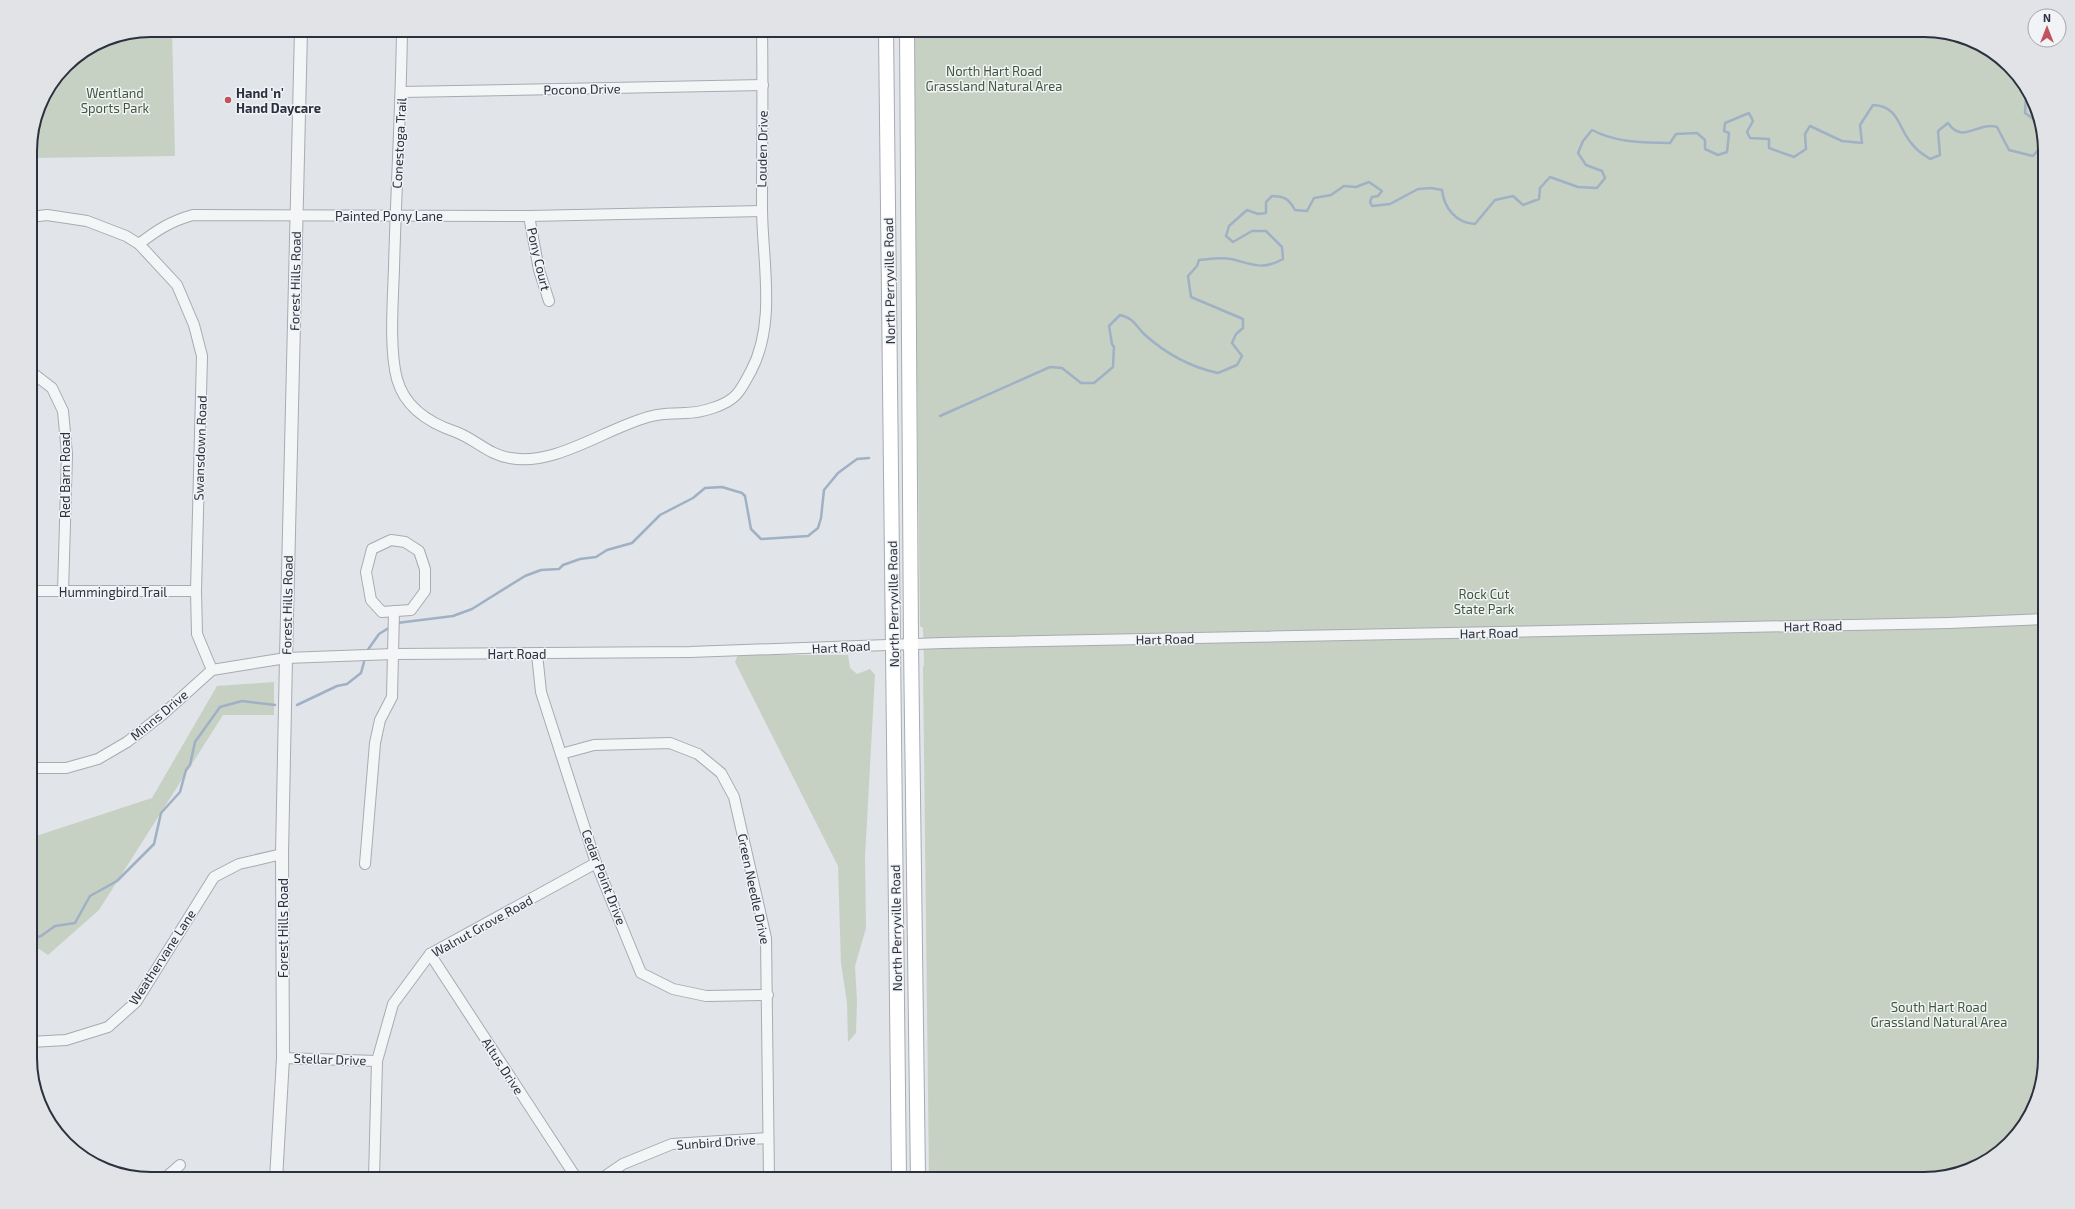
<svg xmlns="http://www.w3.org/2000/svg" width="2075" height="1209" font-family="'Exo 2',sans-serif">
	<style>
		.green { fill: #c6d1c3 }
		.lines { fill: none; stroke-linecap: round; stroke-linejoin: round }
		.stream { stroke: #a0b0c5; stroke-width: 2.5 }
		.minor-casing { stroke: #a7abb2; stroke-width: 12 }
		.tertiary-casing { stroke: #a7abb2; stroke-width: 14 }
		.secondary-casing { stroke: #a7abb2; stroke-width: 16 }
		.minor { stroke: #f4f5f7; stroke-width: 10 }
		.tertiary { stroke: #f4f5f7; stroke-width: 12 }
		.secondary { stroke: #fff; stroke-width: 14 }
		.poi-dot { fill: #c0535d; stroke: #f1f3f6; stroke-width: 1.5 }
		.labels { text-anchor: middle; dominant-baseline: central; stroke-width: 3; stroke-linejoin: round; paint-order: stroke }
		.park-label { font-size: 13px; fill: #3e593a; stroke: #f1f3f6 }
		.street-label { font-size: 13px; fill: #2b313e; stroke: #f1f3f6 }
		.poi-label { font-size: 13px; font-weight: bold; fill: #2b313e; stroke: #f1f3f6; text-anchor: start }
		.rim { fill: none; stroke: #2b313e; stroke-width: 2 }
	</style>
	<rect width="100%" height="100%" fill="#e1e4e8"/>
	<g class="green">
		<polygon points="151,30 172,30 175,156 30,158 30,143 39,104 65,65 105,39"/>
		<polygon points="913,30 1924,30 1985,46 2029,90 2045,143 2045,1059 2029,1119 1985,1163 1925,1179 929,1179 923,667 924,665 923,628 920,626"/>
		<polygon points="738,655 848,655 850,668 857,674 870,669 875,675 865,857 866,928 855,966 857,1002 856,1033 848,1042 847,1003 841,963 838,866 735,662"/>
		<polygon points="274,682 274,715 223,715 99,910 48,955 30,943 30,838 152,798 217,686"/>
	</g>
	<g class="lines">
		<g class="stream">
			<polyline points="2029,92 2026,94 2025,113 2039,123"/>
			<path d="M940,416l110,-49 12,1 19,15h13l19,-16 1,-20 -2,-3 -3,-18 11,-11c15,4 14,9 24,19 21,19 46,33 74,39l19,-8 5,-9 -10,-13 4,-9 7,-6v-9l-52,-22 -3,-21 9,-10 2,-6c10,-1 22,-3 32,-1 22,5 31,12 52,0l-1,-12 -16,-16h-14l-19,11 -7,-6 3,-10 18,-16 11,4 8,-1v-11l6,-6c12,0 17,3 23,14l12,1 7,-13 17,-3 13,-9 12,1 13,-5 13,9 -4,5 -6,1 -2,5 2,4 18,-2 28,-15 13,-1 11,2c2,18 14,33 33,34l20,-24 18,-4 10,9 16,-6 1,-11 10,-11 28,10 19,1 8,-10 -3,-7 -16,-6 -8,-12 5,-12 9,-11c25,13 50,12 78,13l6,-9 21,-1 8,7v9l13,6 9,-3 2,-19 -5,-2 1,-8 24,-10 4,8 -6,11 3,6 19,1v9l25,9 12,-8 -1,-15 5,-8 32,15 20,2 -2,-18 13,-20c27,1 25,25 40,40 4,6 11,10 17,14l10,-4 -2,-24 10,-8c15,22 30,-2 49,4l12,23 24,6 12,-14"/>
			<polyline points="397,623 453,616 472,609 525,576 541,570 559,569 563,565 580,559 596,557 607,550 632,543 660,515 693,498 705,488 722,487 742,493 745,496 751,529 761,539 808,536 818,528 821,518 824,490 838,473 857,459 869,458"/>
			<polyline points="367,651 379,634 392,626"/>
			<polyline points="297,705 337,686 347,684 361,673 364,662"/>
			<polyline points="30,939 41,936 55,926 75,923 90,896 117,881 154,844 161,813 180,792 186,770 190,765 195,742 220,707 242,701 275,705"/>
		</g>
		<g class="minor-casing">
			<g id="minor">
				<path d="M402,30c-1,80 -6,159 -8,238 -1,31 -5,82 3,111 8,29 32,44 59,53 19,7 33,23 54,26 46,9 99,-32 142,-42 11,-3 22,-2 33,-3 15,0 41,-7 51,-18 6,-6 11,-17 15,-24 26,-49 11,-111 11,-164 0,-59 1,-118 0,-177"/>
				<polyline points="402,92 763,85"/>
				<polyline points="529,216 539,270 549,301"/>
				<polyline points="30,217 47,215 87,221 126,236 139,244 177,285 194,325 202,356 196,591 197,634 212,670"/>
				<path d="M139,244c18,-14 32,-23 54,-29l336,1 233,-5"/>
				<polyline points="30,371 52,388 63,411 67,454 63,592"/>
				<polygon points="391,540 405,542 419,551 425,569 425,591 411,610 382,612 371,600 366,572 372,549"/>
				<polyline points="30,591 196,591"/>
				<polyline points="537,654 541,692 596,863 641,973 673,989 706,996 768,995"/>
				<polyline points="561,754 594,745 670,743 698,754 721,773 734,797 766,938 769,1179"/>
				<polyline points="30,768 66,768 98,759 127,742 162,715 212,670 286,658 394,654 690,652 943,643 1949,623 2045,619"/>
				<polyline points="365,864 375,743 380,720 392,697 394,611"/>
				<polyline points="430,954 577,1179"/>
				<polyline points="30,1042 66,1040 108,1027 136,1002 214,877 239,864 282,854"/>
				<polyline points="283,1058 377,1061"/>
				<polyline points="164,1179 180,1165"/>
				<polyline points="374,1179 377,1061 393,1004 430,954 596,863"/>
				<polyline points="601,1179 623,1164 672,1144 768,1138"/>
			</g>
		</g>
		<g class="tertiary-casing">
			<polyline id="tertiary" points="276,1179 283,1058 282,854 286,658 301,30"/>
		</g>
		<g class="secondary-casing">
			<g id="secondary">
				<polyline points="886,30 899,1179"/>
				<polyline points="907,30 911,644 918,1179"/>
			</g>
		</g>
		<use href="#minor" class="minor"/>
		<use href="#tertiary" class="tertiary"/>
		<use href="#secondary" class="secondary"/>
	</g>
	<circle class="poi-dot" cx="228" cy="100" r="4"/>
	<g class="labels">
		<g class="park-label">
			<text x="994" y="71">North Hart Road<tspan x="994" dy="15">Grassland Natural Area</tspan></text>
			<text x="115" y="93">Wentland<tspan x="115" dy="15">Sports Park</tspan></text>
			<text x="1484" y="594">Rock Cut<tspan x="1484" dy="15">State Park</tspan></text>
			<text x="1939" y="1007">South Hart Road<tspan x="1939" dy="15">Grassland Natural Area</tspan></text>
		</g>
		<g class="street-label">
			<text transform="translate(582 89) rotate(-1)">Pocono Drive</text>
			<text transform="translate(399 143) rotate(-87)">Conestoga Trail</text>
			<text transform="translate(762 149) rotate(-89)">Louden Drive</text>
			<text x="389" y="216">Painted Pony Lane</text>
			<text transform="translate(539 259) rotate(77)">Pony Court</text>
			<text transform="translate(295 281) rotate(-89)">Forest Hills Road</text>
			<text transform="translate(889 281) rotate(-91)">North Perryville Road</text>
			<text transform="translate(200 448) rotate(-88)">Swansdown Road</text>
			<text transform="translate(65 475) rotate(-90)">Red Barn Road</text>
			<text x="113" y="592">Hummingbird Trail</text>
			<text transform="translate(893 604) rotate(-91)">North Perryville Road</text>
			<text transform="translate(287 605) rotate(-89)">Forest Hills Road</text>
			<text transform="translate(1813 626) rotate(-1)">Hart Road</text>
			<text transform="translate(1489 633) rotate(-1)">Hart Road</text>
			<text transform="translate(1165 639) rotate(-1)">Hart Road</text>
			<text transform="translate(841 647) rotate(-3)">Hart Road</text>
			<text x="517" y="654">Hart Road</text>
			<text transform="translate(159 715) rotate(-40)">Minns Drive</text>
			<text transform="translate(604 877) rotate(69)">Cedar Point Drive</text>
			<text transform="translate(754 889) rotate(78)">Green Needle Drive</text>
			<text transform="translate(482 926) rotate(-29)">Walnut Grove Road</text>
			<text transform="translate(283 928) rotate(-90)">Forest Hills Road</text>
			<text transform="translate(896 928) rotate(-91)">North Perryville Road</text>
			<text transform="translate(162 957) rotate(-57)">Weathervane Lane</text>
			<text transform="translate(330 1059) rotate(2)">Stellar Drive</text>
			<text transform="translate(503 1066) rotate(57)">Altus Drive</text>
			<text transform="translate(716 1142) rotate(-4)">Sunbird Drive</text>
		</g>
		<g class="poi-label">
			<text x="236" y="93">Hand 'n'<tspan x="236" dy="15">Hand Daycare</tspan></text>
		</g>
	</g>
	<path d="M0 0H2075V1209H0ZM151 37H1924A114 114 0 0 1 2038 151V1058A114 114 0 0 1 1924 1172H151A114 114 0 0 1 37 1058V151A114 114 0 0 1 151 37Z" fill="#e1e3e7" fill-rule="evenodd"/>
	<path class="rim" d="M151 37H1924A114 114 0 0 1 2038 151V1058A114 114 0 0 1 1924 1172H151A114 114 0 0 1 37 1058V151A114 114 0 0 1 151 37Z"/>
	<g transform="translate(2047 28)"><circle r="19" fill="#f1f3f6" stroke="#a2a5ac"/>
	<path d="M0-3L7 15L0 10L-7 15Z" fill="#c0535d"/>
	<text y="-6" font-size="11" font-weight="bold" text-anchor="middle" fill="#2b313e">N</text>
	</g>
</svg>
